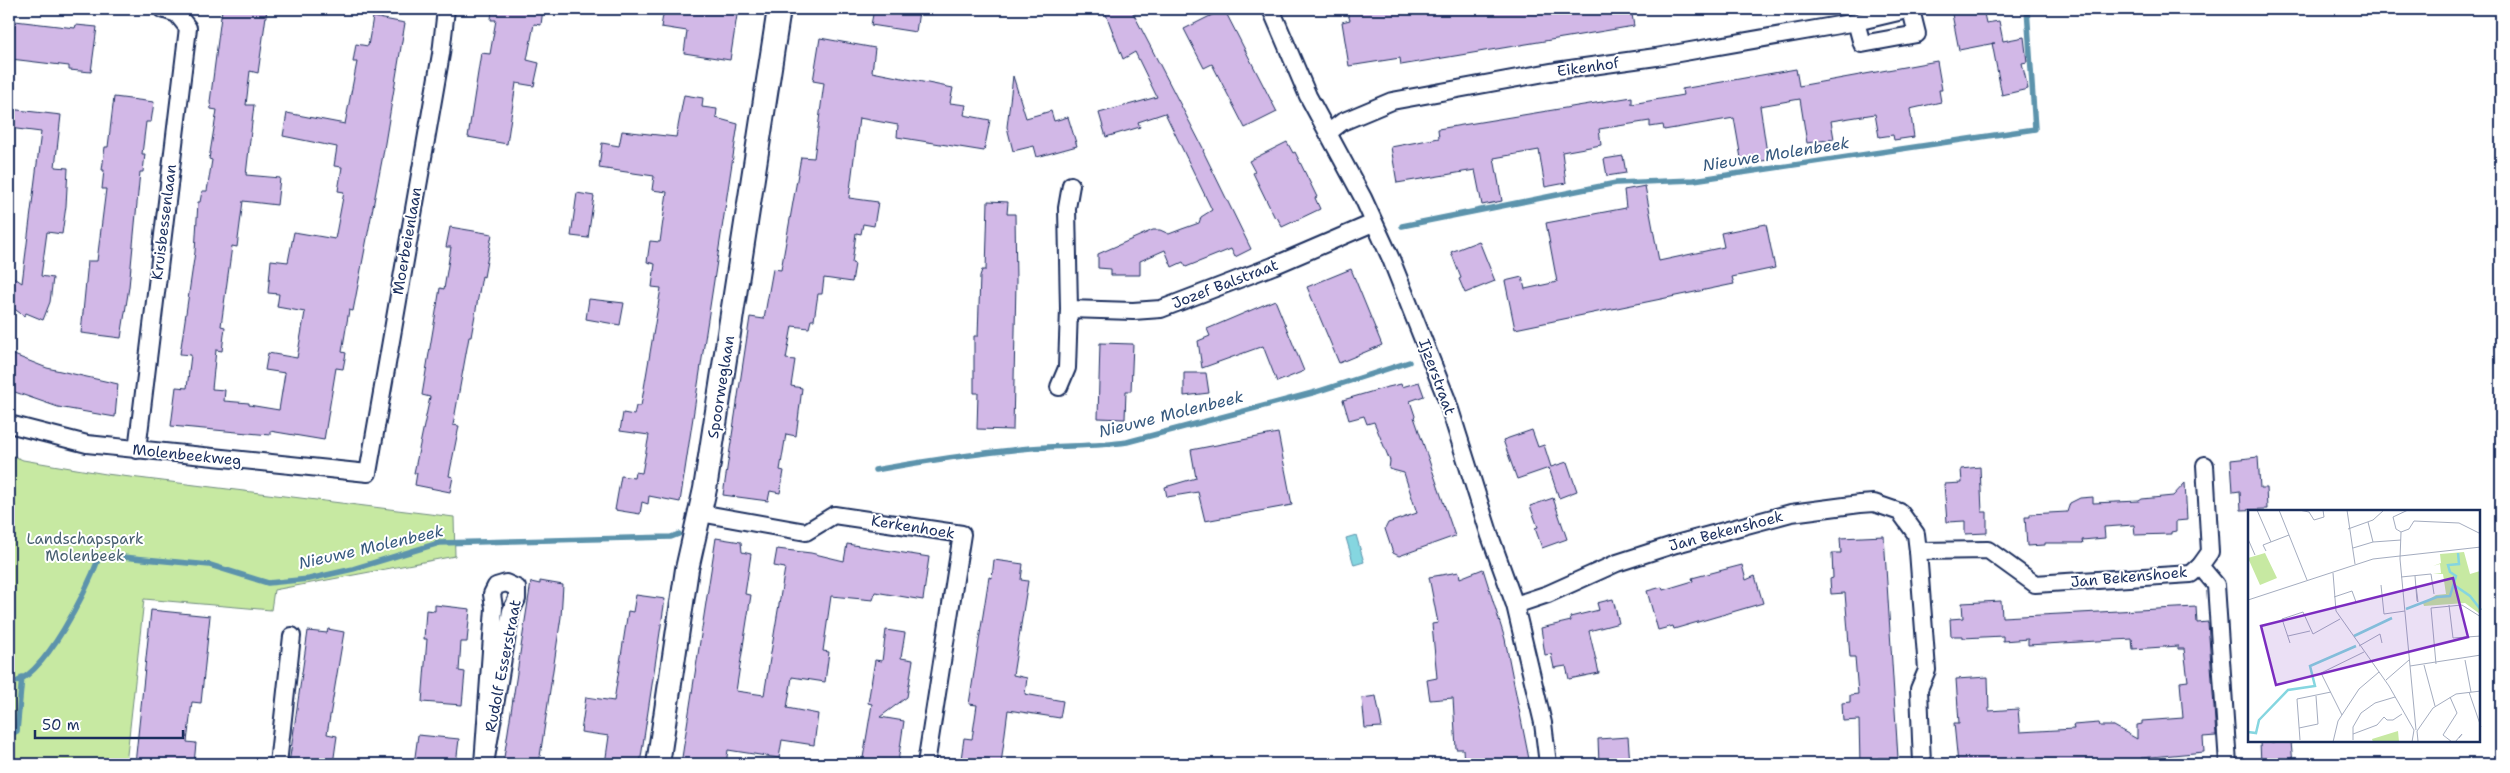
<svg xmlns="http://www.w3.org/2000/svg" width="2510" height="773" font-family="'Shantell Sans',sans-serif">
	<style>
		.green { fill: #c7e9a2; stroke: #718c80 }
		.water { fill: #85d6e0; stroke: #5b93ac }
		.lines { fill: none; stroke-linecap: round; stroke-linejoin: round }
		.stream { stroke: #5b93ac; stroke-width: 5.5 }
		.building { fill: #d2b8e7; stroke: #1b2f5e }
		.street-casing { stroke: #1b2f5e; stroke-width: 20 }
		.secondary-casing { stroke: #1b2f5e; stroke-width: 26 }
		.street { stroke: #fff; stroke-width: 16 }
		.secondary { stroke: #fff; stroke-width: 22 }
		.labels { text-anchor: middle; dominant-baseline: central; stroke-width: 4; stroke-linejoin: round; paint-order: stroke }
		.street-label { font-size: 15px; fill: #1b2f5e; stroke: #fff }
		.park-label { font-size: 15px; fill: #465e6f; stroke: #fff }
		.water-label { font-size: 16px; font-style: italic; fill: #36597e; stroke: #fff }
		.inset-river { fill: none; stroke: #85d6e0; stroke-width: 2.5 }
		.inset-road { fill: none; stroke: #a4acbf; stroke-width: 1 }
		.view { fill: #7b2cbf; fill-opacity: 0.15; stroke: #7b2cbf; stroke-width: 2.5 }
		.inset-edge { fill: none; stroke: #1b2f5e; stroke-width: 2.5 }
	</style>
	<rect width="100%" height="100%" fill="#fff"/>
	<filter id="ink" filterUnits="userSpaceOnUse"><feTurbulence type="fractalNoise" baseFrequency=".02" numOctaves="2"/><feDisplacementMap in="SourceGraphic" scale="10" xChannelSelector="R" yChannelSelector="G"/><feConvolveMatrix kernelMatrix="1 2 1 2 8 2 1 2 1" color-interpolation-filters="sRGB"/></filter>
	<g filter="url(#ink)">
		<polygon class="green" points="9,454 23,460 106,474 454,517 455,556 274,590 271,610 144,599 126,764 9,764"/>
		<polygon class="water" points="1356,535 1364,562 1354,565 1346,538"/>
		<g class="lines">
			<g class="stream">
				<polyline points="1402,226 1616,183 1694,180 2035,129 2027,9"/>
				<path d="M875,470c54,-10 102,-17 156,-22 32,-3 64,-1 96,-6l189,-50 93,-30"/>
				<path d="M9,684c36,-5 79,-97 91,-129l110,10 58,18 41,-4 44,-10 86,-26 232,-6 8,-3"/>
				<polyline points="9,735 17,731 22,677"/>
			</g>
		</g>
		<g class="building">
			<polygon points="222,9 267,9 258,73 250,71 246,105 254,105 246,175 280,178 277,205 243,201 237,247 232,246 221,326 225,327 222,351 216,350 212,389 225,390 224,401 249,403 249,405 279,410 285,373 265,370 268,353 297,358 305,312 277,307 279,294 268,293 271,260 288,262 294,232 335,239 344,192 338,191 342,167 334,166 337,147 283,136 287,113 345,124 357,62 353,62 356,44 368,46 373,17 405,23 383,155 353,311 349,310 342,352 346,353 343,369 336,368 324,440 270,431 270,435 171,426 176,387 187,388 191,355 180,354 195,252 198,202 200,202 202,191 207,191 212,160 209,159 217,110 211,109 210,102"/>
			<polygon points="492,9 543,9 541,25 534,24 527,60 539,63 534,86 516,83 507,144 468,137 481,53 490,54 496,20 491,20"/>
			<polygon points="664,9 709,12 710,9 738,9 730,60 684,53 687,31 661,27"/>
			<polygon points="874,9 919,11 916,32 871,25"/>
			<polygon points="1104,9 1131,9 1204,150 1203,151 1251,249 1235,257 1231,249 1186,267 1183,262 1172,267 1165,250 1140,261 1140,275 1111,275 1111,269 1098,268 1098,254 1153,230 1160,230 1169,234 1182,229 1199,223 1201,217 1212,210 1165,113 1138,122 1140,127 1106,137 1099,113 1157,97 1135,52 1123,59"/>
			<polygon points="1224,9 1277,112 1245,128 1212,64 1204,68 1184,29"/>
			<polygon points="1346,9 1631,9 1634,26 1401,65 1400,58 1349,66 1342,22 1350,20"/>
			<polygon points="1951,9 1983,9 1986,23 1999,21 2003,41 2024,37 2027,62 2022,63 2028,89 2002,95 1992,43 1995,43 1959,50"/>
			<polygon points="15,21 75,28 76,25 97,27 91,72 69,70 69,66 11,59"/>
			<polygon points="820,38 875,48 872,72 953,88 950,103 966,105 964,115 990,120 984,151 897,137 898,125 859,118 849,198 878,202 874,226 863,224 861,234 856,233 852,263 855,264 852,282 824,278 822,294 818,294 814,320 811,320 809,328 792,326 786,359 795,360 791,386 802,388 796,436 786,434 780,470 784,471 780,493 770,491 768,501 723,495 750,317 764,319 773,269 781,270 801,157 814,158 824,83 813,81"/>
			<polygon points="1937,61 1942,90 1939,90 1941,102 1910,109 1914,137 1894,140 1893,135 1879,137 1875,114 1831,121 1834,139 1807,143 1800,99 1760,106 1768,160 1742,164 1734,118 1664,130 1663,125 1650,127 1650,121 1599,129 1601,145 1562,152 1566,183 1545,187 1539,150 1494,158 1502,201 1482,205 1475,170 1397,183 1391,147 1439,138 1438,129 1632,97 1632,104 1683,95 1682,89 1796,69 1799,86"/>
			<polygon points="1013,76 1026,118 1051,111 1054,121 1068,117 1077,146 1037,157 1034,146 1013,151 1007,127"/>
			<polygon points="684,95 703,98 702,107 717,109 716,118 738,124 680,502 649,496 648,504 642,502 640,514 615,510 621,476 634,478 635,472 642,473 649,435 620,431 623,413 634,415 636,406 641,406 661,288 652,287 655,264 647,262 650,241 660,242 667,192 652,190 654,176 599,168 602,143 619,146 622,131 676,137"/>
			<polygon points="114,97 154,102 151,122 146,122 142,154 145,154 143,172 140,172 129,287 121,338 81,333 88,261 97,261 106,189 102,189 104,170 102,170 105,147 108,147"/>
			<polygon points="9,109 61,115 55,167 68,168 66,206 62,234 47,232 41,276 53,278 50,302 43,320 26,313 24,316 9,305 9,274 22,283 41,132 9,128"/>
			<polygon points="1287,142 1293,153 1295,152 1317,197 1315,198 1320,209 1282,227 1277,217 1275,218 1253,173 1255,172 1249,161"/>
			<polygon points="1623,156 1626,173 1607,176 1604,159"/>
			<polygon points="1645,186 1659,261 1724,247 1721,233 1766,224 1775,268 1732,277 1734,284 1515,329 1505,281 1522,277 1525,289 1557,282 1546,223 1626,208 1624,190"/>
			<polygon points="577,193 594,196 588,238 571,236"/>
			<polygon points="988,201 1008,202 1007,214 1015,214 1016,281 1013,430 977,429 978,393 974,393 974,336 978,336 980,276 982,270 986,270"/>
			<polygon points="450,227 492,234 484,277 482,276 471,337 469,337 453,425 459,426 449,476 453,477 450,492 415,485 417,473 414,473 430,397 422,395 440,288 444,289 451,247 446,247"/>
			<polygon points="1479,241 1495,281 1465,293 1459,279 1461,278 1451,252"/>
			<polygon points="1351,269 1382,345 1339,363 1307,287"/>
			<polygon points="589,299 624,303 620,325 586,319"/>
			<polygon points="1275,300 1304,371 1277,382 1263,346 1202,368 1198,341 1210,336 1207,329"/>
			<polygon points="1100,343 1133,344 1131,391 1126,391 1125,419 1098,418"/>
			<polygon points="9,353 47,368 118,384 115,417 58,407 9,390"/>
			<polygon points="1184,373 1206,373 1209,393 1184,396"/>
			<polygon points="1419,382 1424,396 1410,401 1415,416 1414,417 1455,536 1399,556 1393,553 1385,529 1388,523 1417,513 1404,473 1389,469 1390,461 1374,422 1367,424 1364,416 1349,420 1343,400 1384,388 1401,384 1402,387"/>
			<polygon points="1532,430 1538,447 1544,445 1551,467 1567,462 1577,491 1559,498 1549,468 1517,479 1503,440"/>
			<polygon points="1278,433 1292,505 1205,521 1198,492 1167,497 1165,487 1196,478 1191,450"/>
			<polygon points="2258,457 2260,488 2266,488 2267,509 2241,510 2240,491 2233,492 2231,460"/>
			<polygon points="1980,467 1982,512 1987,512 1987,533 1965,534 1965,521 1947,522 1944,484 1962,483 1961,469"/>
			<polygon points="2185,483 2187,520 2176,521 2176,531 2171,532 2171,534 2135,535 2134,525 2104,527 2105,538 2082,540 2083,543 2045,543 2045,545 2027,546 2025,517 2030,517 2030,514 2067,512 2070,503 2080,498 2093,497 2093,503 2139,501 2142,499 2173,496"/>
			<polygon points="1553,498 1567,539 1542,548 1535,528 1538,527 1530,506"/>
			<polygon points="1884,536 1898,758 1878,758 1878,764 1860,764 1859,720 1843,721 1842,703 1850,702 1850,695 1858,694 1855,657 1850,657 1845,593 1831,594 1830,579 1833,578 1832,553 1841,553 1840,538"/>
			<polygon points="716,538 741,542 742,552 751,554 745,594 751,595 736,691 764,695 785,568 774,566 777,549 811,553 844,561 847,544 929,557 923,600 875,592 873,600 831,596 823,651 829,652 825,682 792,677 787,708 818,714 814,745 782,740 779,758 728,750 726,764 681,764"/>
			<polygon points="994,560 1023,564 1021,580 1028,581 1013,675 1027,678 1025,694 1063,701 1060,718 1008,710 1001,764 961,759 964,738 972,739 977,705 969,704 989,577 992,578"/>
			<polygon points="1742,565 1746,580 1755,576 1763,603 1674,629 1673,626 1658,630 1647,591 1662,587 1663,590 1693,581 1692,578"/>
			<polygon points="1483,569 1505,639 1530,764 1464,764 1463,749 1456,749 1453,698 1430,700 1427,680 1437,678 1432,624 1438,623 1429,577 1459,572 1460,578"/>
			<polygon points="540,581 563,585 561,617 539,763 503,764 531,582 540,584"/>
			<polygon points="636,595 665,599 640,764 605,764 609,736 581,732 586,697 614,701 628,611 633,612"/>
			<polygon points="1613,599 1619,623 1589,631 1599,673 1569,679 1566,666 1554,668 1551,654 1545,655 1541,628 1571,621 1570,617 1599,610 1597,603"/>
			<polygon points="2001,601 2002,617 2196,607 2197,623 2208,622 2216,736 2203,737 2204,752 2141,758 2141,764 2036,764 2035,758 1985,764 1958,764 1954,723 1959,723 1956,679 1988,677 1989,711 2018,709 2020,732 2074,729 2073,725 2099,723 2100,726 2114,726 2137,739 2137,725 2142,724 2142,721 2183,718 2180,682 2188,681 2184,649 2178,649 2178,646 2133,649 2132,639 2028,645 2028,639 2003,641 2003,636 1963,638 1963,636 1951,636 1950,619 1963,618 1962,603"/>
			<polygon points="435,605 470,609 467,642 461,642 459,671 465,672 462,705 422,702 427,639 424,639 426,610 435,611"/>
			<polygon points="151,610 210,616 201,703 192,702 187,742 196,743 194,764 135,764"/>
			<polygon points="328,629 344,632 327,734 337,736 333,764 289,764 308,631 327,633"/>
			<polygon points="886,630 905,633 901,658 913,660 907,697 880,717 904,721 898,762 883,760 882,764 862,764 872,704 868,703 875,660 882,661"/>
			<polygon points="1376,696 1382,727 1365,728 1362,698"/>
			<polygon points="418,735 459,739 456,764 414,764"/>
			<polygon points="1628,737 1630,764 1599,764 1598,739"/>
			<polygon points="2260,742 2291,742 2293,764 2261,764"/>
		</g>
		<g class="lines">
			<g class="street-casing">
				<g id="street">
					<polyline points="1271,9 1308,96 1363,198 1391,259 1447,400 1490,536 1515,605 1543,723 1548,764"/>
					<polyline points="1856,22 1862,44 1917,34 1911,10"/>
					<polyline points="1328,133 1342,122 1392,101 1556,71 1656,57 1856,22 1911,9"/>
					<polyline points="1071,185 1067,208 1069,309 1133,311 1161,309 1273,266 1373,223"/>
					<polyline points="1059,387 1067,368 1069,309"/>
					<polyline points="9,424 87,444 368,473 441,54 446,9"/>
					<polyline points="137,450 188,28 177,14 162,9"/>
					<polyline points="2205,465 2210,552 2200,566 2216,585 2228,764"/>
					<polyline points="700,513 806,532 834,515 962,534 926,764"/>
					<polyline points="1918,551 1988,550 2035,584 2191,574 2200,566"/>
					<polyline points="1515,605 1548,594 1617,563 1676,544 1791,513 1860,504 1874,503 1900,512 1916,534 1918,551 1927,670 1919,689 1922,764"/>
					<polyline points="278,764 292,636"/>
					<polyline points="483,764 494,608 492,594 496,586 506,583 517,588 517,599 511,611 485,764"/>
				</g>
			</g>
			<g class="secondary-casing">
				<polyline id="secondary" points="658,764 687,569 705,489 779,9"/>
			</g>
			<use href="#street" class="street"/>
			<use href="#secondary" class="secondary"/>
		</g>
	</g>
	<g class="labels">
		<g class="street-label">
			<text transform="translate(1588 67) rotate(-8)">Eikenhof</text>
			<text transform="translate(164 222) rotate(-83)">Kruisbessenlaan</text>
			<text transform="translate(407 241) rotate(-80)">Moerbeienlaan</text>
			<text transform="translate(1225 284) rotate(-21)">Jozef Balstraat</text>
			<text transform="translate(1437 377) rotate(70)">Ijzerstraat</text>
			<text transform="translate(721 387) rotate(-81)">Spoorweglaan</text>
			<text transform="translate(187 455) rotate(6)">Molenbeekweg</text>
			<text transform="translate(913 527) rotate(9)">Kerkenhoek</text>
			<text transform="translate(1726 531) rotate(-15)">Jan Bekenshoek</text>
			<text transform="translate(2129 577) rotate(-5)">Jan Bekenshoek</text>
			<text transform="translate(503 666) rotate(-79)">Rudolf Esserstraat</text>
		</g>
		<g class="park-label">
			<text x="85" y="539">Landschapspark<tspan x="85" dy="17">Molenbeek</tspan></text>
		</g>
		<g class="water-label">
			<text transform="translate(1776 154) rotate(-9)">Nieuwe Molenbeek</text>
			<text transform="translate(1171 414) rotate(-14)">Nieuwe Molenbeek</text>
			<text transform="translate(371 547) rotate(-13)">Nieuwe Molenbeek</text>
		</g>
	</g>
	<g transform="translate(2248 510)">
		<rect width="232" height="232" fill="#fff"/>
		<path d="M216,42l6,22 10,-3v43l-15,-11 -41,3 -1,-3 13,-8 10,-1 -3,-20h-10l8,-1 -1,-9 -7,2 8,-3 -1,-9zM17,43l12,25 -17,7 -12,-27zM150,221l1,11h-26l-1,-3z" fill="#c7e9a2"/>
		<path class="inset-river" d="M206,75l16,11 11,14M158,99l31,-12 13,-1 6,-20 -6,-4 -2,-7 11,-1 -1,-11M106,126l38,-18M0,222l8,1 3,-13 29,-30 27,-4 -5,-20 46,-20"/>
		<path class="inset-road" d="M9,0l14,32M31,0l28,70M51,0l10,2 5,8 10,-3 -1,-7M99,0l8,54M160,0l-15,7 3,12 5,3 8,-3 5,-8M166,11l45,2 22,11M120,12l5,20M100,19l25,-9 11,-10M153,22l-1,27 16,171M0,29l7,16M105,38l20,-6 28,-2M18,41l-3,-6 26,-10M85,63l3,38 53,75 25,44 -2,12M167,66l2,25 1,1 -2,-16M153,67l30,-3 3,20M133,75l3,29 21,-3M86,87l18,-6 4,11M0,90l125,-41 108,-12M201,95l4,33 28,-2M40,126l22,-5M42,133l-8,-24 21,-7 10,22 27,-15M111,136l21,-12 2,9M217,150l6,32M188,154l-5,-56 31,-3 19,12M176,155l11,41M162,156l71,-11M138,170l23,-20M221,182l12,35M202,187l7,16 -14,22 9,7M94,205l-21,-42 43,-21M51,218l19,-4 -2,-28M105,224l24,-9 7,-8 3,3h6l9,-6M52,230l-3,-41 34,-7M105,230v-13l8,-14 14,-10 20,-6M170,231l-1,-10 16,-23 23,-14 25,-3M85,232l5,-21 21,-32 20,-17M207,232l7,-8 -3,4"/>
		<path class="view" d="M205,68l15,59 -192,48 -15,-59z"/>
		<rect width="232" height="232" class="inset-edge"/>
	</g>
	<rect width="2510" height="773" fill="none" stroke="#fff" stroke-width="30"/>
	<rect x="15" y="15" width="2480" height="743" fill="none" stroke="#1b2f5e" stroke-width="2" filter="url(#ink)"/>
	<path d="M35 730v8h148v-8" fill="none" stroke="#1b2f5e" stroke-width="2.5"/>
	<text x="42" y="730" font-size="15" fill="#1b2f5e" stroke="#ffffff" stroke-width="4" paint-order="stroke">50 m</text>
</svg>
